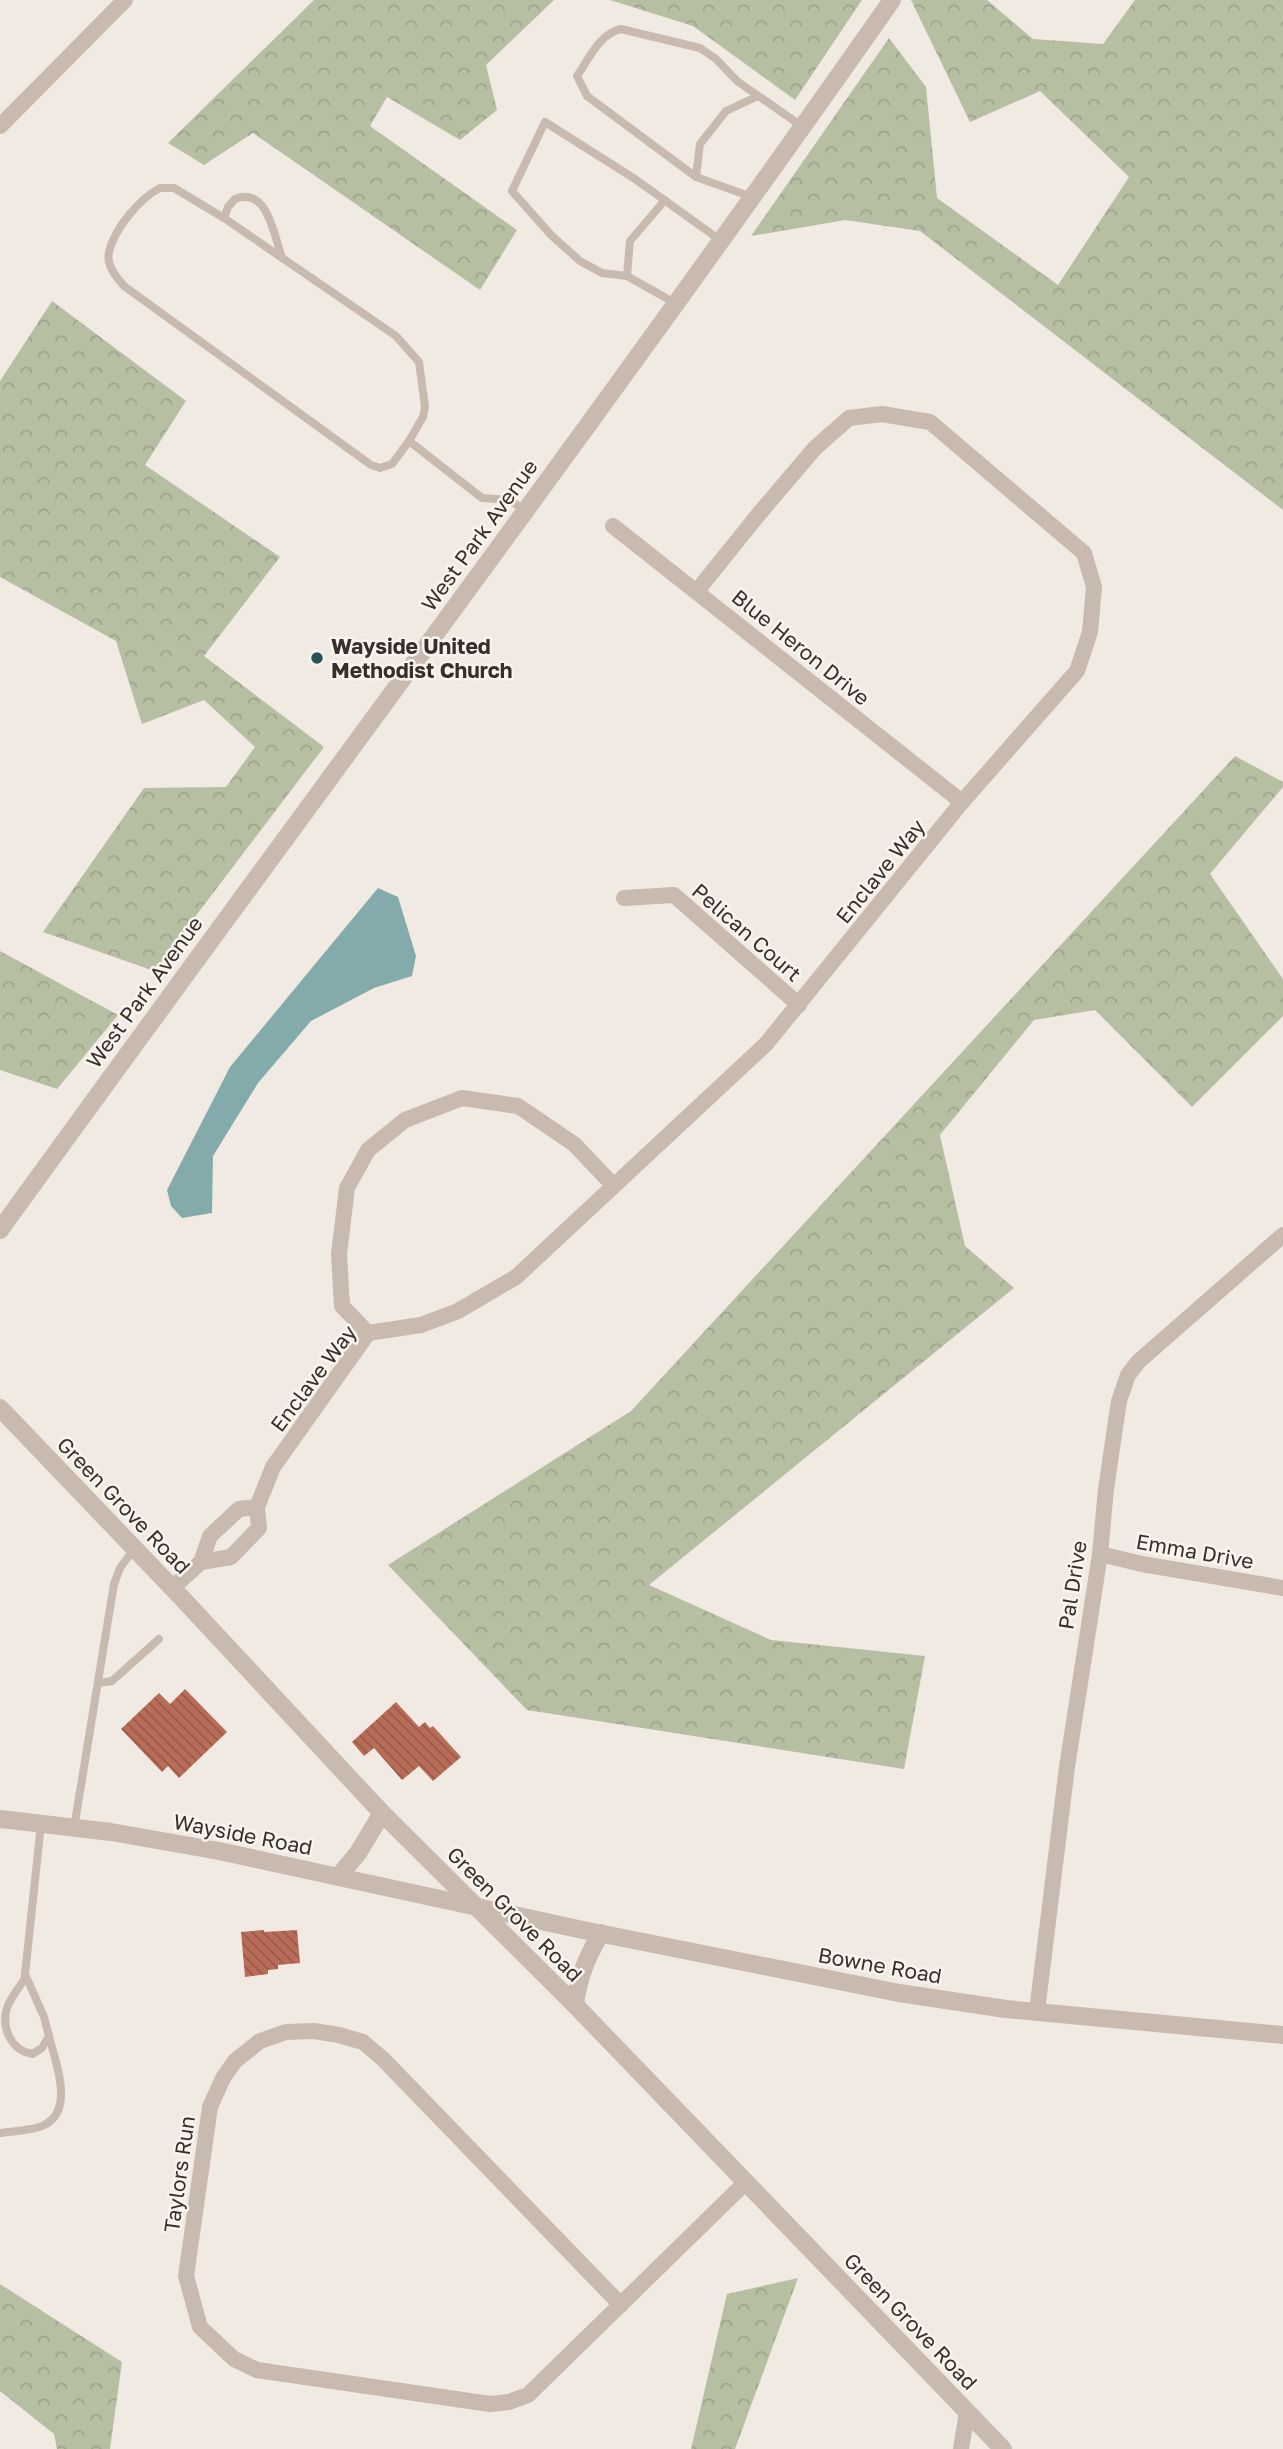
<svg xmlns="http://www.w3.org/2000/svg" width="1283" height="2449" font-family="'Golos Text',sans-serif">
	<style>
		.forest { fill: url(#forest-crowns) }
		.water { fill: #84abab }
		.building { fill: url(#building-back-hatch) }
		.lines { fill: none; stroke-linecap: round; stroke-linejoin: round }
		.service { stroke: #c8baaf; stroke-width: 8 }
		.minor { stroke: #c8baaf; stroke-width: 16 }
		.tertiary { stroke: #c8baaf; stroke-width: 18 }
		.poi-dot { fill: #265456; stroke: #f9f4ee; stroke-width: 2.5 }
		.labels { text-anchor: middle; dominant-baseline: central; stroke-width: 5; stroke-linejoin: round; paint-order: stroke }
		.street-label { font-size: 21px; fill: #382f2c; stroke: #f9f4ee }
		.poi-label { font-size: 21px; font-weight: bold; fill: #382f2c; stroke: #f9f4ee; text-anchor: start }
	</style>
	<defs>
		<pattern id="forest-crowns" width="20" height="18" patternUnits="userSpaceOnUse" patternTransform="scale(1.75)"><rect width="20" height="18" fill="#b7bfa3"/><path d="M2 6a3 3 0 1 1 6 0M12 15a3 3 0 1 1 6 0" fill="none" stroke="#9ea48c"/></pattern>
		<pattern id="building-back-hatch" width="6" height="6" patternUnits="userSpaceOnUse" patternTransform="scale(1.75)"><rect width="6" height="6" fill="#b96d58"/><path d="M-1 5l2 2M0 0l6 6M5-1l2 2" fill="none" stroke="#975a49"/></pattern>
	</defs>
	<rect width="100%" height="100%" fill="#f1eae2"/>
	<g class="forest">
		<polygon points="314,0 554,0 486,65 497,110 460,140 387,97 370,126 517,230 480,290 253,133 204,165 168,143"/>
		<polygon points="610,0 862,0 795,100 693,26"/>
		<polygon points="911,0 987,0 1033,39 1103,44 1135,0 1283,0 1283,510 920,231 845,220 751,236 889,38 926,87 937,198 1058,285 1129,177 1040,91 970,122"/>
		<polygon points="52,301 186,401 145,465 280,557 204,656 324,747 154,971 43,932 144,788 226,787 255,747 204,700 142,724 116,641 0,577 0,381"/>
		<polygon points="1235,756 1283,782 1283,787 1210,874 1283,979 1283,1016 1192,1107 1095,1010 1034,1020 940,1135 965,1246 1014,1288 649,1585 771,1640 925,1656 904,1769 527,1710 388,1565 631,1411"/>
		<polygon points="0,951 118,1015 57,1089 0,1070"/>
		<polygon points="798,2278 735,2449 691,2449 727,2294"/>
		<polygon points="0,2284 122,2362 110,2449 57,2449 54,2434 0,2391"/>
	</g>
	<polygon class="water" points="378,888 398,897 416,956 412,976 374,988 311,1021 258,1083 213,1156 212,1213 182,1218 171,1206 167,1190 230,1067"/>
	<g class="building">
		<polygon points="185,1689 227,1732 179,1778 168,1766 162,1772 121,1729 159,1693 170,1704"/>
		<polygon points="396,1702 419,1727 425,1722 430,1728 433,1726 461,1757 433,1781 419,1766 402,1780 374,1748 364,1756 352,1742"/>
		<polygon points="264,1930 264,1932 297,1930 300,1963 278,1965 278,1969 268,1970 268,1974 245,1977 241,1932"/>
	</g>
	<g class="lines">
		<g class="service">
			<polyline points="696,177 700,144 726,111 758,96"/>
			<path d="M160,188h14l50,30 172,118 23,26 6,45 -2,10 -14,24 -17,23 -12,4 -9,-3 -247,-179c-8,-9 -18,-21 -15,-34 5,-23 31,-54 51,-64z"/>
			<path d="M752,197l-56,-20 -109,-81 -10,-20c12,-17 22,-42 44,-47l79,19 16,11 21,22 66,46"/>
			<path d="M224,218l4,-11 7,-8c33,-13 39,37 47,59"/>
			<polyline points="627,276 630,241 665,200"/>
			<polyline points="675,303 627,276 602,273 580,261 551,235 512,191 545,122 635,179 720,240"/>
			<polyline points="409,441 482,498 510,500 525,511"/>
			<polyline points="99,1683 112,1681 159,1639"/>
			<polyline points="74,1828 114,1584 120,1568 134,1549"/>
			<path d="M25,1974l19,43 5,19 -7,12 -10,6c-21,-4 -31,-26 -25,-46 4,-11 12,-20 18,-30v-4l16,-150"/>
			<path d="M0,2133c13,-2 27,-2 39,-6 38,-12 17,-64 10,-90"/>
		</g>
		<g class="minor">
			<polyline points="0,126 125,0"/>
			<polyline points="613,526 962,802"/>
			<polyline points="624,898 674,895 799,1005"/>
			<polyline points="368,1333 342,1306 339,1254 347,1188 368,1150 405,1120 462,1098 518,1106 574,1144 613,1185"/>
			<polyline points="1100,1554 1142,1564 1283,1588"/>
			<polyline points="201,1562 231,1557 259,1528 257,1507 273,1467 368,1333 421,1325 458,1311 516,1277 766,1044 962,802 1077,671 1090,632 1094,587 1084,553 930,422 882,414 849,418 815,448 758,515 697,591"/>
			<polyline points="172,1588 201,1562 210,1536 239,1509 257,1507"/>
			<polyline points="1037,2011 1067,1767 1100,1554 1106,1489 1119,1401 1128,1375 1139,1361 1283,1235"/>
			<polyline points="621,2305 383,2059 363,2042 339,2035 314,2031 286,2032 260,2041 235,2061 223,2078 210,2107 186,2276 200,2327 234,2359 257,2370 490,2404 509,2402 528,2395 745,2183"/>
			<polyline points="961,2449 967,2412"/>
		</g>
		<g class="tertiary">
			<path d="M0,1230c297,-411 601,-815 892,-1230"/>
			<polyline points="0,1408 181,1597 382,1813 575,2005 1003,2449"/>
			<polyline points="0,1819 111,1832 219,1851 583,1930 899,1993 1006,2009 1283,2035"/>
			<polyline points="339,1876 358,1853 382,1813"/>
			<path d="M575,2005c3,-27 12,-48 26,-72"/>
		</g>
	</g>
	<circle class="poi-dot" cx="317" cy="658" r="7"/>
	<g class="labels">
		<g class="street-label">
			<text transform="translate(479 535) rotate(-54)">West Park Avenue</text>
			<text transform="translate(801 647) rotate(39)">Blue Heron Drive</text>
			<text transform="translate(880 871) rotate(-51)">Enclave Way</text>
			<text transform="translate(747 932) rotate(41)">Pelican Court</text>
			<text transform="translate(144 992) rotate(-54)">West Park Avenue</text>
			<text transform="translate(313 1378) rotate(-53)">Enclave Way</text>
			<text transform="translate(124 1505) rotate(46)">Green Grove Road</text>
			<text transform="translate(1195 1551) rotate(10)">Emma Drive</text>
			<text transform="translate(1072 1585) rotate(-81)">Pal Drive</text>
			<text transform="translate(243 1834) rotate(11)">Wayside Road</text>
			<text transform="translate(515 1914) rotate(45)">Green Grove Road</text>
			<text transform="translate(880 1965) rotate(10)">Bowne Road</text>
			<text transform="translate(179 2174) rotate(-82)">Taylors Run</text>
			<text transform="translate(911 2321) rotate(46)">Green Grove Road</text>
		</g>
		<g class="poi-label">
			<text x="331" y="646">Wayside United<tspan x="331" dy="24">Methodist Church</tspan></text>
		</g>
	</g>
</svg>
